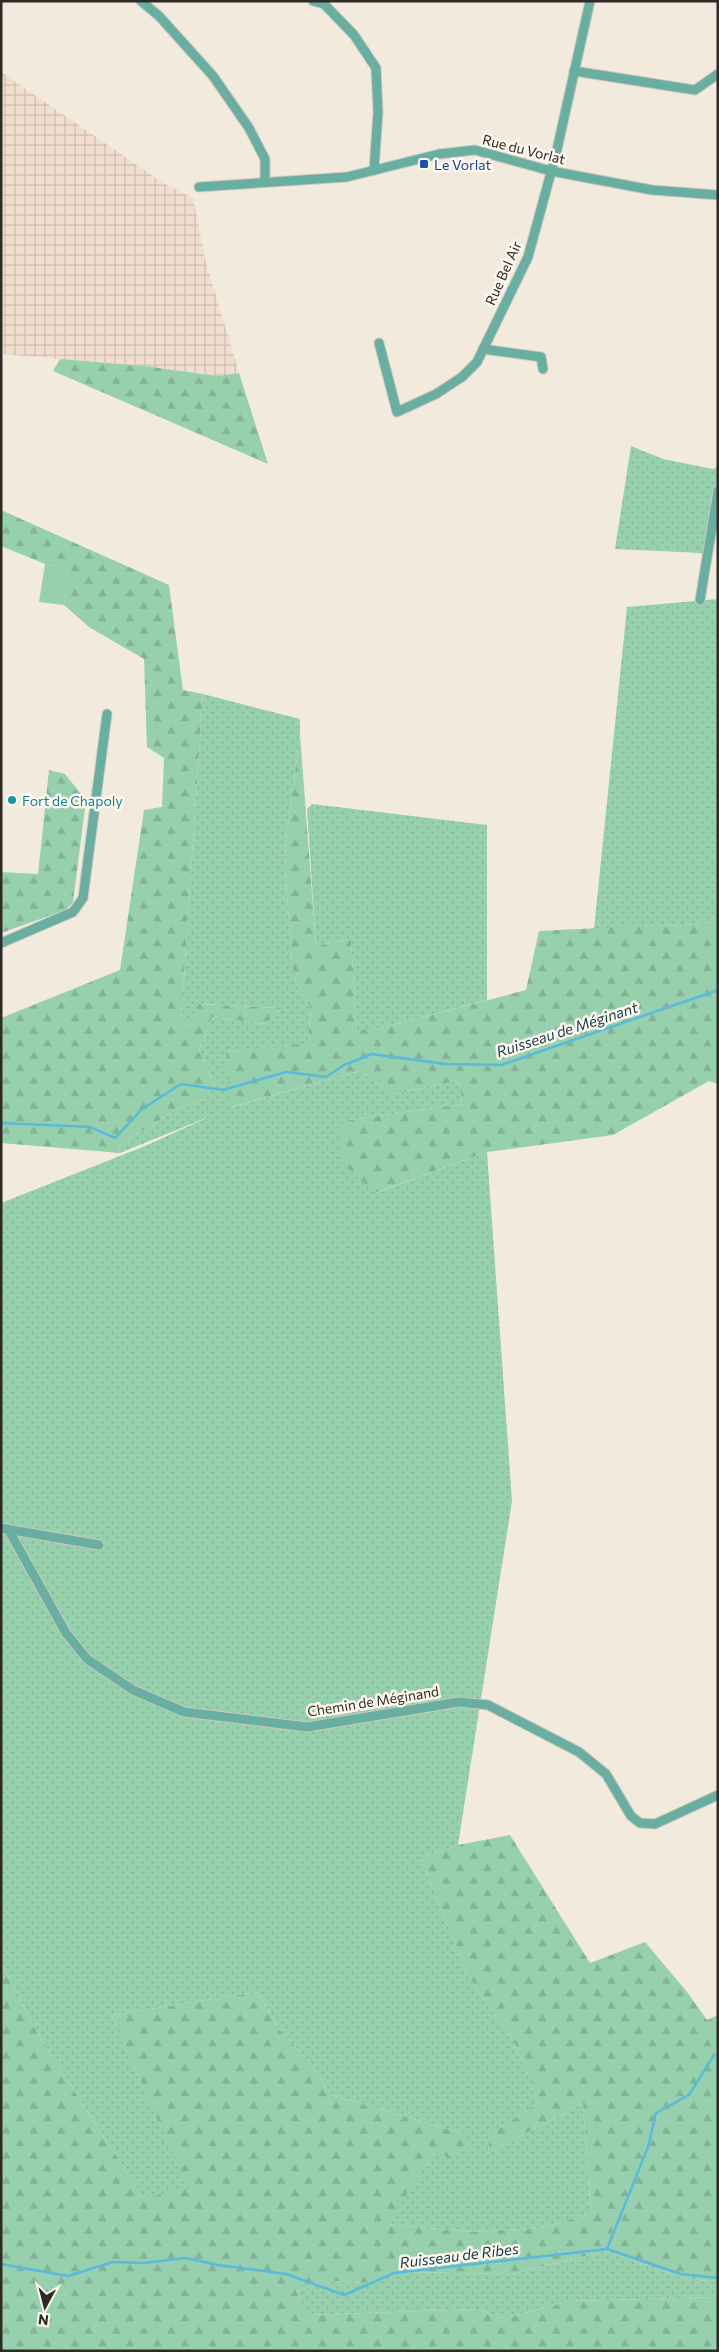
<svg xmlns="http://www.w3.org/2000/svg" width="719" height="2352" font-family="Commissioner,sans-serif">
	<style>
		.industrial { fill: url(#industrial-grid) }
		.grass { fill: url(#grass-dots) }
		.forest { fill: url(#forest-firs) }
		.garden { fill: #97d0ad }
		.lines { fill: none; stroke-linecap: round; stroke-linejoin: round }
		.stream { stroke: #58bbde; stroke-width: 2.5 }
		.street-casing { stroke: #d0c8bd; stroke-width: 11 }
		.street { stroke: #69afa1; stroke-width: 9 }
		.transit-dot { fill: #1a4fb4; stroke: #fff8ee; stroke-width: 2 }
		.culture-dot { fill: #0f9aa8; stroke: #fff8ee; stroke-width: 2 }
		.labels { text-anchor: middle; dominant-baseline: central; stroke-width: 5; stroke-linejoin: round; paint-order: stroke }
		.street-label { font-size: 14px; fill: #2e2b27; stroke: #fff8ee }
		.transit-label { font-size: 14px; fill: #164399; stroke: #fff8ee; text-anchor: start }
		.culture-label { font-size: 14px; fill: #0d838f; stroke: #fff8ee; text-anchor: start }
		.water-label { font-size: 15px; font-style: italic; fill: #103d4c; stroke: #fff8ee }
	</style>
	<defs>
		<pattern id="industrial-grid" width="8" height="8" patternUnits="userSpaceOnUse" patternTransform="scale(1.25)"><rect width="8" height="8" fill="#f1dece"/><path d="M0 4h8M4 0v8" fill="none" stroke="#cfbfb1"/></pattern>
		<pattern id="grass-dots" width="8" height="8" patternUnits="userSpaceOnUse" patternTransform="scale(1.25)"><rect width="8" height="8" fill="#97d0ad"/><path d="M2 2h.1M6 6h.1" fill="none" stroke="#82b395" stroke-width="1.8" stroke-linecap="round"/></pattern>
		<pattern id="forest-firs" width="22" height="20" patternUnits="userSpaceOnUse" patternTransform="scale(1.25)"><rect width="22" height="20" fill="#97d0ad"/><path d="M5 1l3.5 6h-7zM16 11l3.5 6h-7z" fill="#82b395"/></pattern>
	</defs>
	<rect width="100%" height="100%" fill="#f3eade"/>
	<polygon class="industrial" points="1,72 163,183 193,198 205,259 239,373 217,376 145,366 1,354"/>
	<g class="grass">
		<polygon points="631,446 663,459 713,469 718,467 718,491 706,559 701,553 615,549"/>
		<polygon points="718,599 718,922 594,929 627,607"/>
		<polygon points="203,694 300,719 300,734 284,855 293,976 311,1009 308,1044 226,1052 232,1107 360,1071 391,1094 459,1081 462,1104 343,1121 376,1193 487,1152 512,1501 458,1845 421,1858 467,1974 515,2044 539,2102 488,2136 489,2153 583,2103 591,2214 539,2228 472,2232 386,2224 436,2150 464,2134 332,2095 308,2061 278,2028 258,1992 111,2015 189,2190 143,2198 38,2034 1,1961 1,1203 145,1146 211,1116 120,1153 118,1146 177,1109 206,1099 215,1085 199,1051 212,1017 265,1024 282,1008 200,1004 190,1026 181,1022"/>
		<polygon points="312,804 487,825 487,1000 381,1028 357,1031 351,939 316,946 307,809"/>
		<polygon points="606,2251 682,2278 718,2282 718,2297 569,2301 502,2319 479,2309 307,2315 296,2291 330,2281 368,2283 394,2272 512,2274"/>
	</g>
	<g class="forest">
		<polygon points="60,359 145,366 217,376 239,373 268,464 53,371"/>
		<polygon points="1,510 169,585 183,690 203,694 181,1022 190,1026 199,1004 282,1008 265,1024 212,1017 199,1051 215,1085 206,1099 177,1109 118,1146 120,1153 1,1143 1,1018 120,970 144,810 162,807 164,758 147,747 144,659 89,627 64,605 69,568 45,564 1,546"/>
		<polygon points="300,734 316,946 351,939 357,1030 381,1028 526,990 539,931 718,922 718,1084 709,1081 613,1135 487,1152 375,1193 339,1160 343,1121 462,1104 459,1081 391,1094 360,1071 231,1107 226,1052 308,1043 311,1009 293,976 284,855"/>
		<polygon points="49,770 65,774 86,800 73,902 66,910 1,933 1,872 38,874"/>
		<polygon points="510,1835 590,1963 645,1942 687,1992 707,2020 718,2015 718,2282 682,2278 606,2251 512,2274 394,2272 368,2283 330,2281 296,2291 307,2315 479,2309 502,2319 569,2301 718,2297 718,2351 1,2351 1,1961 38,2034 143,2198 188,2189 111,2015 258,1992 278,2028 308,2061 332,2095 464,2134 471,2145 452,2160 436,2150 387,2224 472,2232 539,2228 591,2214 583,2103 489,2153 488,2136 539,2102 515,2044 467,1974 421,1858 458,1845"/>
	</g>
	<polygon class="garden" points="45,564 70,568 64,605 39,602"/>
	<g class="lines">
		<g class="stream">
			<polyline points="1,1123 90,1127 115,1138 142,1109 181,1084 223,1090 286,1072 326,1077 344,1065 372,1054 445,1064 501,1065 718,990"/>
			<polyline points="607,2249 648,2147 656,2113 689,2095 714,2055"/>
			<polyline points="1,2264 68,2276 113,2262 144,2263 186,2258 218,2265 286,2274 344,2295 394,2273 607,2249 681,2274 718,2278"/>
		</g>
		<g class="street-casing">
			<g id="street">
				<polyline points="141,1 159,16 213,76 249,128 265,159 265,181"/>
				<polyline points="313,1 324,4 354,35 376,68 378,112 374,170"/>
				<polyline points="574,71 695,90 718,74"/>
				<polyline points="199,187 347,177 439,154 475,150 551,171 652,190 718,195"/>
				<polyline points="379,343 397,412 436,394 462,377 477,362 528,257 556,154 590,1"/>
				<polyline points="483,349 541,357 543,369"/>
				<polyline points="700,600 718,491"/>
				<polyline points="1,943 73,912 83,898 107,714"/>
				<polyline points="1,1528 99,1545"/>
				<polyline points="8,1529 66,1633 87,1659 133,1690 184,1712 307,1727 459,1702 488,1705 579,1752 606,1774 631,1816 640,1823 655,1824 718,1795"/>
			</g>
		</g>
		<use href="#street" class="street"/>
	</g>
	<rect class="transit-dot" x="419" y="159" width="10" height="10" rx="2.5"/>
	<circle class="culture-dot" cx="12" cy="800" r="5"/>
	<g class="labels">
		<g class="street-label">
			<text transform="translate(524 149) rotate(14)">Rue du Vorlat</text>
			<text transform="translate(503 273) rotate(-66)">Rue Bel Air</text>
			<text transform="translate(373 1701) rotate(-9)">Chemin de Méginand</text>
		</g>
		<g class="transit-label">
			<text x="434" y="164">Le Vorlat</text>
		</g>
		<g class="culture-label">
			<text x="22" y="800">Fort de Chapoly</text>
		</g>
		<g class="water-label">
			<text transform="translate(567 1029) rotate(-18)">Ruisseau de Méginant</text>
			<text transform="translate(459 2255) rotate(-7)">Ruisseau de Ribes</text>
		</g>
	</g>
	<rect width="719" height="2352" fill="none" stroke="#2e2b27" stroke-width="5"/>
	<g transform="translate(45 2307) rotate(187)" stroke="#fff8ee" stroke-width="4" paint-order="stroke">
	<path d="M0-4L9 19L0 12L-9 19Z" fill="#2e2b27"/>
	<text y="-8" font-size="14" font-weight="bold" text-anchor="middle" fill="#2e2b27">N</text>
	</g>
</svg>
